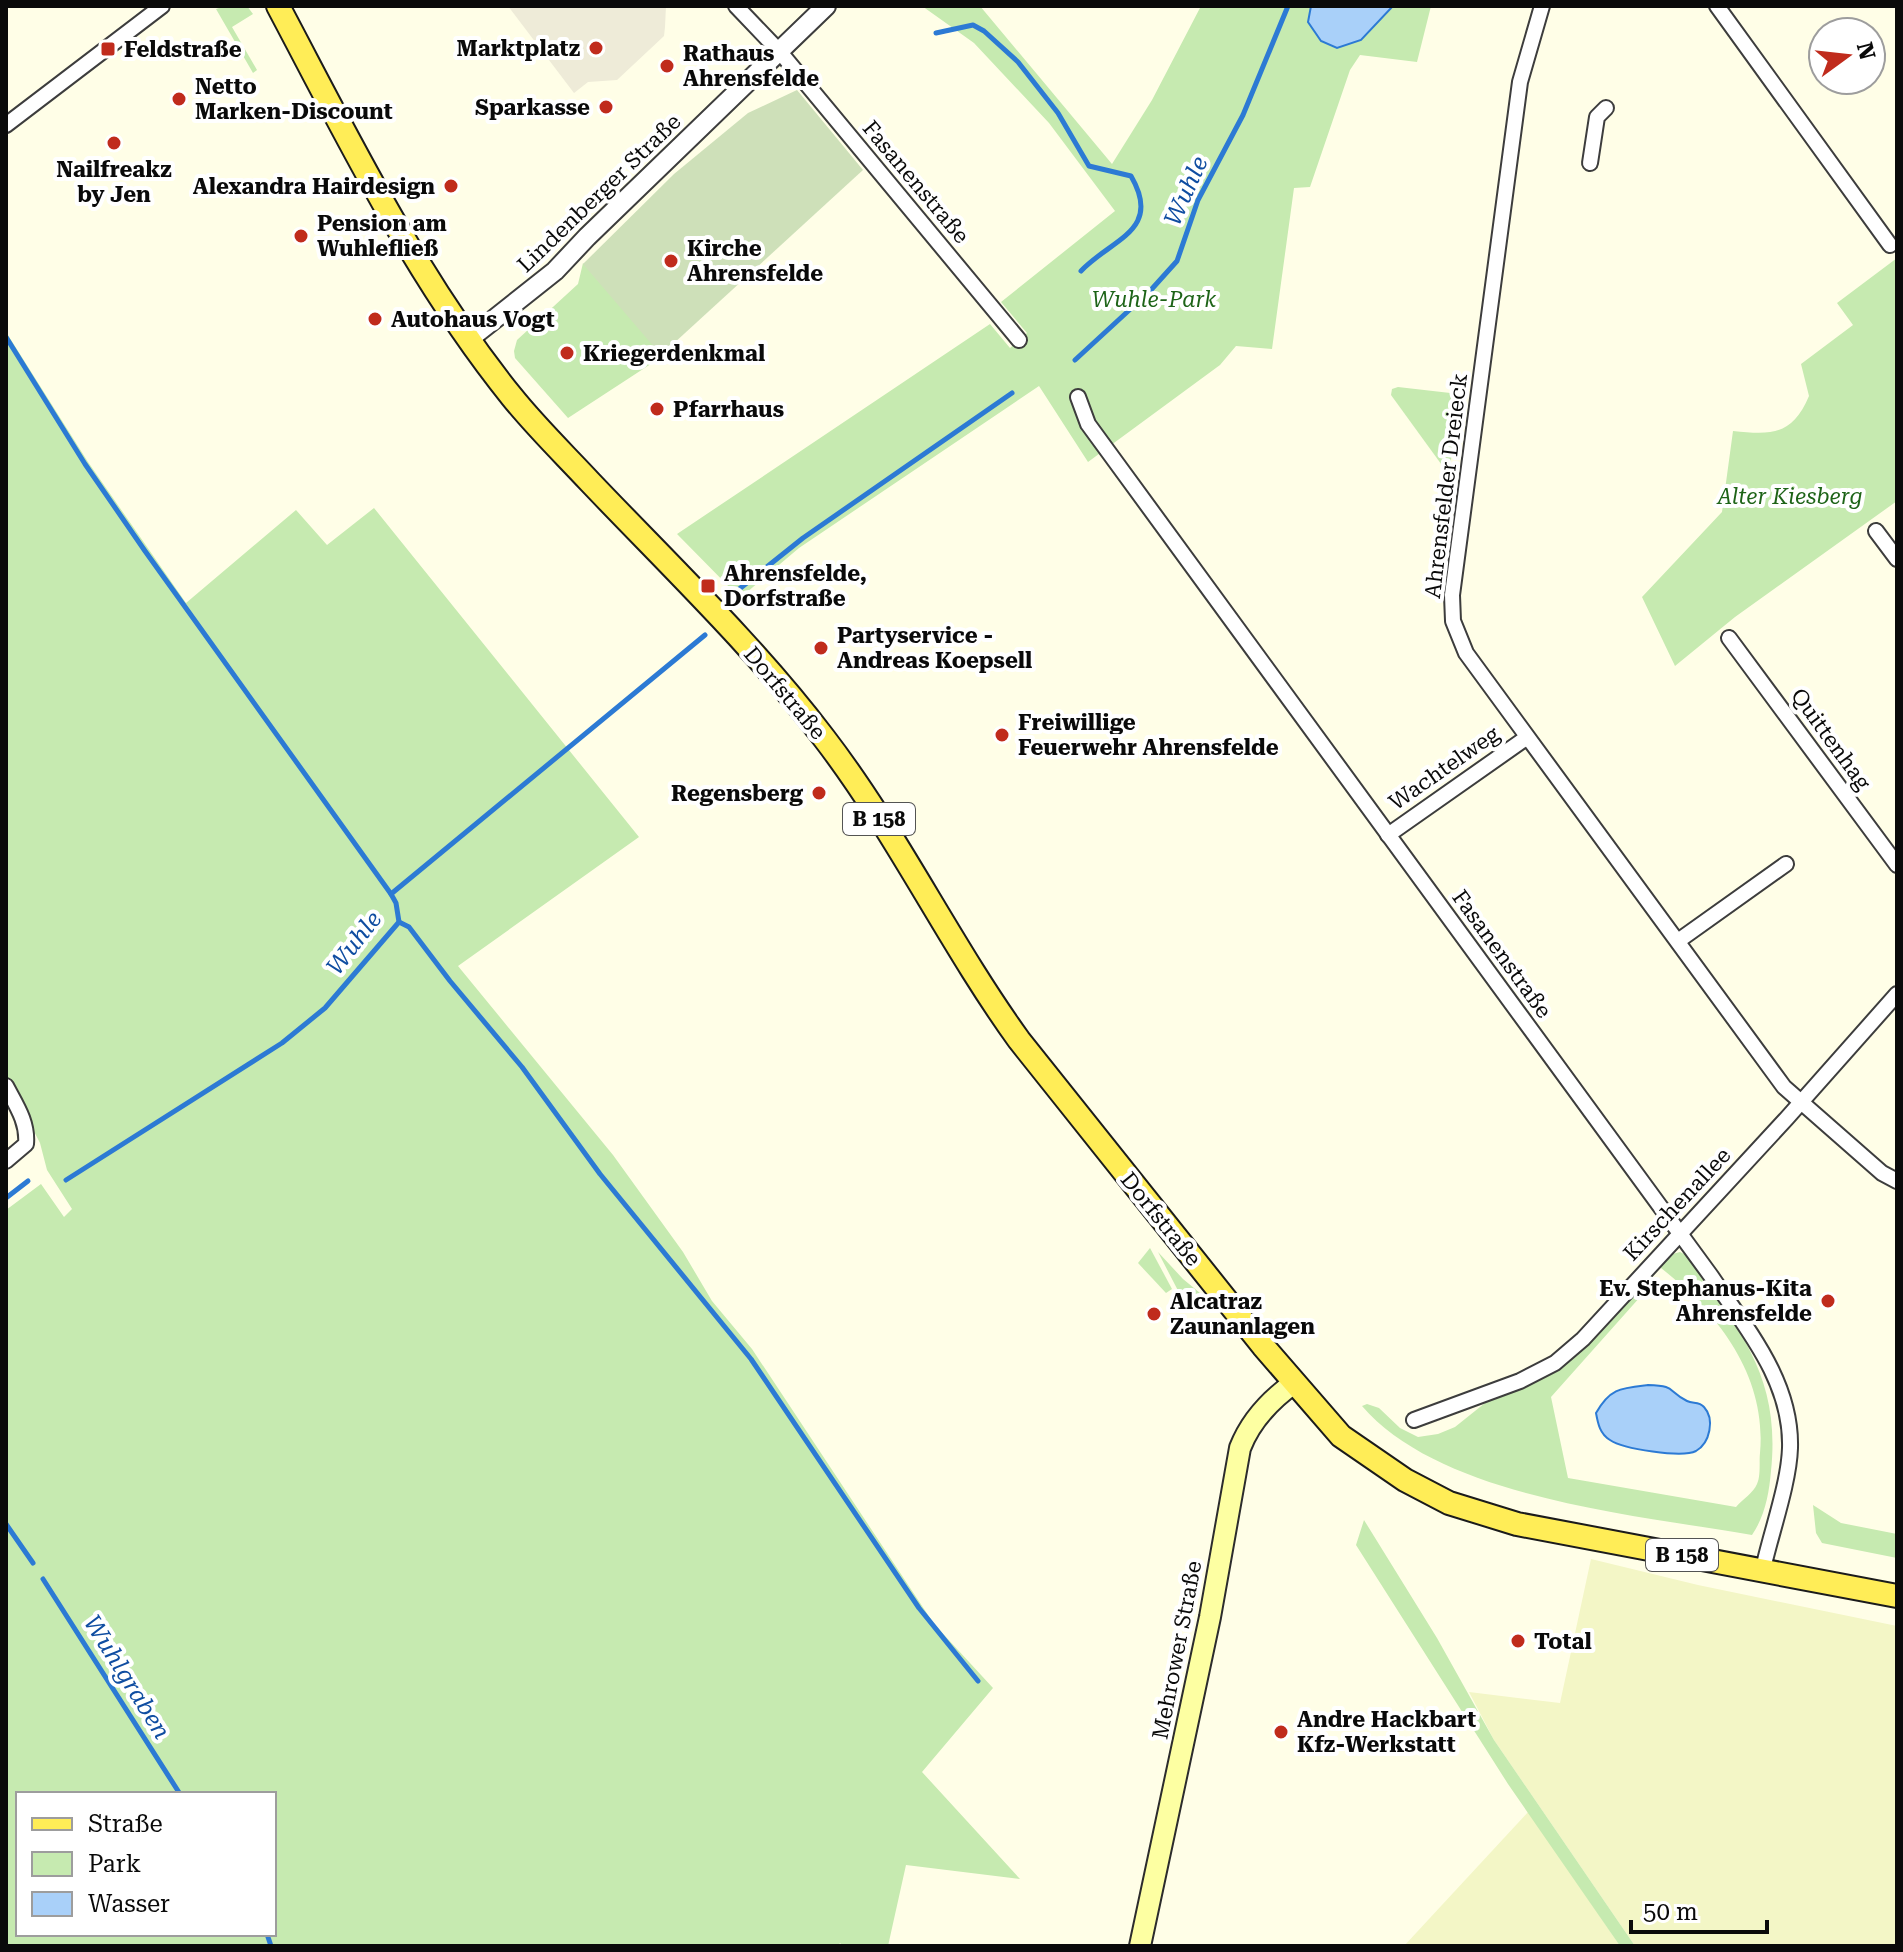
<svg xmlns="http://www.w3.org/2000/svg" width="1903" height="1952" font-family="'Roboto Serif',serif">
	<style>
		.farmland { fill: #f3f6c6 }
		.green { fill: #c6eab0; fill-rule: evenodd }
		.cemetery { fill: #cee0b9 }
		.plaza { fill: #eeebd8 }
		.water { fill: #a9d0f9; stroke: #2c7ad4; stroke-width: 2 }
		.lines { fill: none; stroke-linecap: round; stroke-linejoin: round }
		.stream { stroke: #2c7ad4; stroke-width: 5 }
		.minor-casing { stroke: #3d3d3d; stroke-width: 18 }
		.tertiary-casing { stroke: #3d3d3d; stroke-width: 22 }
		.secondary-casing { stroke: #2c2c2c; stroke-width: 24 }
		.primary-casing { stroke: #1b1b1b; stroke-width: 26 }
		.minor { stroke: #fff; stroke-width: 14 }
		.tertiary { stroke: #fff; stroke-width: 18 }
		.secondary { stroke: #fdffa2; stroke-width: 20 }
		.primary { stroke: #ffed57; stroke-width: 22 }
		.poi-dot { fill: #c02b1c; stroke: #fff; stroke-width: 3 }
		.labels { text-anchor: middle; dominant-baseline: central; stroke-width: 8; stroke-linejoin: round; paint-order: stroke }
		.shield { fill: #fff; stroke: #545454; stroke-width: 2 }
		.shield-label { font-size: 20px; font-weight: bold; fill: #0a0a0a }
		.poi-label { font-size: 22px; font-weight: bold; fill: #0a0a0a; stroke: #fff; text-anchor: start }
		.street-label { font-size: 22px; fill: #0a0a0a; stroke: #fff }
		.park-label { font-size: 22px; font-style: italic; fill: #1e6418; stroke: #fff }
		.water-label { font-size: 24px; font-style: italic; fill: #0f4da1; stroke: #fff }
	</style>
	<rect width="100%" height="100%" fill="#fffee7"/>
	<g class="farmland">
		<polygon points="1591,1559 1698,1585 1897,1626 1897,1946 1635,1946 1494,1740 1469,1692 1560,1703"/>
		<polygon points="1529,1811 1620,1946 1404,1946"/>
	</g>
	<g class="green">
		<polygon points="225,6 247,6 253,14 232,27 257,70 253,73 216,9"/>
		<polygon points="922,6 980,6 1112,164 1152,100 1201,6 1431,6 1417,62 1360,55 1350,70 1310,187 1294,188 1272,349 1236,346 1220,365 1088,462 1039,386 799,548 740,598 677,534 990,324 1010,348 1027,333 1001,302 1115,211 1049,123 974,43"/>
		<path d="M1897,258v243l-162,116 -60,49 -33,-69 80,-85 11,-81c38,4 59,5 76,-35l-8,-32 52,-39 -16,-22z"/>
		<polygon points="583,263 663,356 568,418 515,358 514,351 517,340 578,284"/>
		<path d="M6,332l82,130 98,141 110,-93 31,35 47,-37 265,329 -181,129 155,189 70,97 29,49 40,48 182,275 59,64 -71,84 98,107 -114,-14 -18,81h-45l-3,-3 -2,3h-832v-736l35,-26 23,33 8,-8 -25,-39 -7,-27 -34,-66zM18,1794h256v140h-256z"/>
		<polygon points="1398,387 1459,394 1450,468 1444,468 1391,395 1392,389"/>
		<polygon points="1150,1248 1172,1289 1166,1293 1138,1263"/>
		<polygon points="1158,1252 1183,1279 1200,1293 1186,1306"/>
		<path d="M1680,1252l10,5c49,74 91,119 81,214 -2,23 -6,45 -19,64 -116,-20 -311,-37 -390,-129l5,-2 12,4 21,20 18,9 20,-3 17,-7 30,-24 29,-14 128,-108 7,6 -98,110 17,81 168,29c6,-7 18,-15 21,-23 4,-8 2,-23 3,-31 7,-77 -42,-140 -99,-185l-1,-5 9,-8z"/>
		<polygon points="1813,1505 1841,1523 1897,1534 1897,1558 1822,1543 1816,1533"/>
		<polygon points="1364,1520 1437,1638 1494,1740 1635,1946 1620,1946 1508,1784 1356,1545"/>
	</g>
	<polygon class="cemetery" points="797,90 863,170 661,355 583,264 674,174 748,113"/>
	<polygon class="plaza" points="508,6 666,6 665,27 664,36 617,80 588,82 574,93"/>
	<g class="water">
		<polygon points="1311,6 1393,6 1361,40 1337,48 1321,41 1308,22"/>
		<path d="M1648,1385c29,1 18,5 39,16 6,3 12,0 17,6 11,12 6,36 -8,44 -14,7 -73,-2 -86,-11 -10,-6 -12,-16 -14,-27 14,-25 25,-25 52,-28z"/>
	</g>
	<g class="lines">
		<g class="stream">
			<path d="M936,33l37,-8 11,6 34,31 40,51 31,53 42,10c32,55 -20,63 -50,95"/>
			<polyline points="6,337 85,464 145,551 391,894"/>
			<polyline points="1075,360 1150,291 1177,261 1198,200 1243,115 1288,6"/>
			<polyline points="738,590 803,538 1012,393"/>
			<polyline points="399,922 409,927 450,981 522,1067 600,1174 751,1359 919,1608 978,1681"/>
			<polyline points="66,1180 282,1043 325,1008 399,922 396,903 391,894 705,635"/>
			<polyline points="6,1198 28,1181"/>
			<polyline points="6,1524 33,1563"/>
			<polyline points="43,1579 180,1794"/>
			<polyline points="267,1934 271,1946"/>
		</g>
		<g class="minor-casing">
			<g id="minor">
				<polyline points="736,6 780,52 1019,340"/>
				<polyline points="1542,6 1520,82 1452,595 1453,621 1466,653 1784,1087 1882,1173 1897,1181"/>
				<polyline points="1717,6 1890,245"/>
				<polyline points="6,125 162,6"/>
				<polyline points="1590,163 1597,117 1606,108"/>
				<path d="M1078,397l10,27 623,852c35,52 81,105 79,172 -1,35 -19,85 -27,121"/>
				<polyline points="1876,531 1897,559"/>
				<polyline points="1729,638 1897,865"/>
				<polyline points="1388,835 1526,738"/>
				<polyline points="1678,941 1786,864"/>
				<path d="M6,1086c10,19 22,36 20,58l-20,17"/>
				<polyline points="1414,1420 1520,1381 1555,1363 1583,1339 1787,1118 1897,994"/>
			</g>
		</g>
		<g class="tertiary-casing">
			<polyline id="tertiary" points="468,340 555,271 587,237 826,6"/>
		</g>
		<g class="secondary-casing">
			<path id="secondary" d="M1140,1946l70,-329 30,-169c11,-28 30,-48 54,-65"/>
		</g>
		<g class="primary-casing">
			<path id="primary" d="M278,6c71,134 138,272 234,391 24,30 52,57 78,85 79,83 164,164 234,256 73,95 125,205 195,302l244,306 78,90 64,44 44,23 68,21 380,72"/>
		</g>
		<use href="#minor" class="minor"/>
		<use href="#tertiary" class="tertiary"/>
		<use href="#secondary" class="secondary"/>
		<use href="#primary" class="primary"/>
	</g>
	<g class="poi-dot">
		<circle cx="596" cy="48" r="8"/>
		<rect x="100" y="41" width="16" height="16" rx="4"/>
		<circle cx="667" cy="66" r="8"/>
		<circle cx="179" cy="99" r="8"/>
		<circle cx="606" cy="107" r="8"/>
		<circle cx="114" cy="143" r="8"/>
		<circle cx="451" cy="186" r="8"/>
		<circle cx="301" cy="236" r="8"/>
		<circle cx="671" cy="261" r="8"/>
		<circle cx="375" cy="319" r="8"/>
		<circle cx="567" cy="353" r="8"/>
		<circle cx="657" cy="409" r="8"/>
		<rect x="700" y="578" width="16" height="16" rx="4"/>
		<circle cx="821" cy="648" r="8"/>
		<circle cx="1002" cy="735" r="8"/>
		<circle cx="819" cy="793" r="8"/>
		<circle cx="1828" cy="1301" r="8"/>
		<circle cx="1154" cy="1314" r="8"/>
		<circle cx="1518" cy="1641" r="8"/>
		<circle cx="1281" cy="1732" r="8"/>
	</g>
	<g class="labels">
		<g class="shield">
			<rect x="843" y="803" width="72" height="32" rx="6"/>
			<rect x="1646" y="1539" width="72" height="32" rx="6"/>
		</g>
		<g class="shield-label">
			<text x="879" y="819">B 158</text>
			<text x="1682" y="1555">B 158</text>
		</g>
		<g class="poi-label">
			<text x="580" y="48" text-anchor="end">Marktplatz</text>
			<text x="124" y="49">Feldstraße</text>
			<text x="683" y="53">Rathaus<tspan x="683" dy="25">Ahrensfelde</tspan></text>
			<text x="195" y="86">Netto<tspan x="195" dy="25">Marken-Discount</tspan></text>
			<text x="590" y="107" text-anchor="end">Sparkasse</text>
			<text x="114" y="169" text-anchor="middle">Nailfreakz<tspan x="114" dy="25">by Jen</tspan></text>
			<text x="435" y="186" text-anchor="end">Alexandra Hairdesign</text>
			<text x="317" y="223">Pension am<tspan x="317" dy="25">Wuhlefließ</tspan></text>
			<text x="687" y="248">Kirche<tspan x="687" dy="25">Ahrensfelde</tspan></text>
			<text x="391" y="319">Autohaus Vogt</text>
			<text x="583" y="353">Kriegerdenkmal</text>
			<text x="673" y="409">Pfarrhaus</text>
			<text x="724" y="573">Ahrensfelde,<tspan x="724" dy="25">Dorfstraße</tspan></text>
			<text x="837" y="635">Partyservice -<tspan x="837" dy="25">Andreas Koepsell</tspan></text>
			<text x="1018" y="722">Freiwillige<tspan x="1018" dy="25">Feuerwehr Ahrensfelde</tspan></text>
			<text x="803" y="793" text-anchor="end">Regensberg</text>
			<text x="1812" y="1288" text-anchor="end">Ev. Stephanus-Kita<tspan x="1812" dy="25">Ahrensfelde</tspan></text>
			<text x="1170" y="1301">Alcatraz<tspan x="1170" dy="25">Zaunanlagen</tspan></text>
			<text x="1534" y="1641">Total</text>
			<text x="1297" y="1719">Andre Hackbart<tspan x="1297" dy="25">Kfz-Werkstatt</tspan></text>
		</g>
		<g class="street-label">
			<text transform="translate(916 182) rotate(50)">Fasanenstraße</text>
			<text transform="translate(599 193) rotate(-44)">Lindenberger Straße</text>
			<text transform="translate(1446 486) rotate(-83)">Ahrensfelder Dreieck</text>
			<text transform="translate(785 693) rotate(50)">Dorfstraße</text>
			<text transform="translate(1831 739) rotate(54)">Quittenhag</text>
			<text transform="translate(1444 768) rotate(-35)">Wachtelweg</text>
			<text transform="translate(1502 954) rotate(54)">Fasanenstraße</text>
			<text transform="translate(1677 1204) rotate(-47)">Kirschenallee</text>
			<text transform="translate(1161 1219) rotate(51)">Dorfstraße</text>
			<text transform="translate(1177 1650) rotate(-79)">Mehrower Straße</text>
		</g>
		<g class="park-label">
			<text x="1154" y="299">Wuhle-Park</text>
			<text x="1790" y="496">Alter Kiesberg</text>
		</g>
		<g class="water-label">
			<text transform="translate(1186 191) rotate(-66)">Wuhle</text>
			<text transform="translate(354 943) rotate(-52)">Wuhle</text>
			<text transform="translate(127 1677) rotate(58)">Wuhlgraben</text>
		</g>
	</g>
	<rect width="1903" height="1952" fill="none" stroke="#0a0a0a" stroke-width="16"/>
	<rect x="16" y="1792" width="260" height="144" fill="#ffffff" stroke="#9d9d9d" stroke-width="2"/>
	<rect x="32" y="1818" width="40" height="12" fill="#ffed57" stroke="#9d9d9d" stroke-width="2"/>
	<text x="88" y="1832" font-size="24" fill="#0a0a0a">Straße</text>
	<rect x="32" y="1852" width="40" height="24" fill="#c6eab0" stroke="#9d9d9d" stroke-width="2"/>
	<text x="88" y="1872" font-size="24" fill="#0a0a0a">Park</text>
	<rect x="32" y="1892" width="40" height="24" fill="#a9d0f9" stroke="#9d9d9d" stroke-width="2"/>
	<text x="88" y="1912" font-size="24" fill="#0a0a0a">Wasser</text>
	<g transform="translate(1847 56) rotate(75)"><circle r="38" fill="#ffffff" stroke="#9d9d9d" stroke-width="2"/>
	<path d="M0-6L14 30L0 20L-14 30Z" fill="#c02b1c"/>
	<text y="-12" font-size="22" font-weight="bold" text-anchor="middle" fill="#0a0a0a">N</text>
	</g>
	<path d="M1631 1920v12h136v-12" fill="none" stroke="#0a0a0a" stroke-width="4"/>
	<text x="1643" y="1920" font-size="24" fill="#0a0a0a" stroke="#ffffff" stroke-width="6" paint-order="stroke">50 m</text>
</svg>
